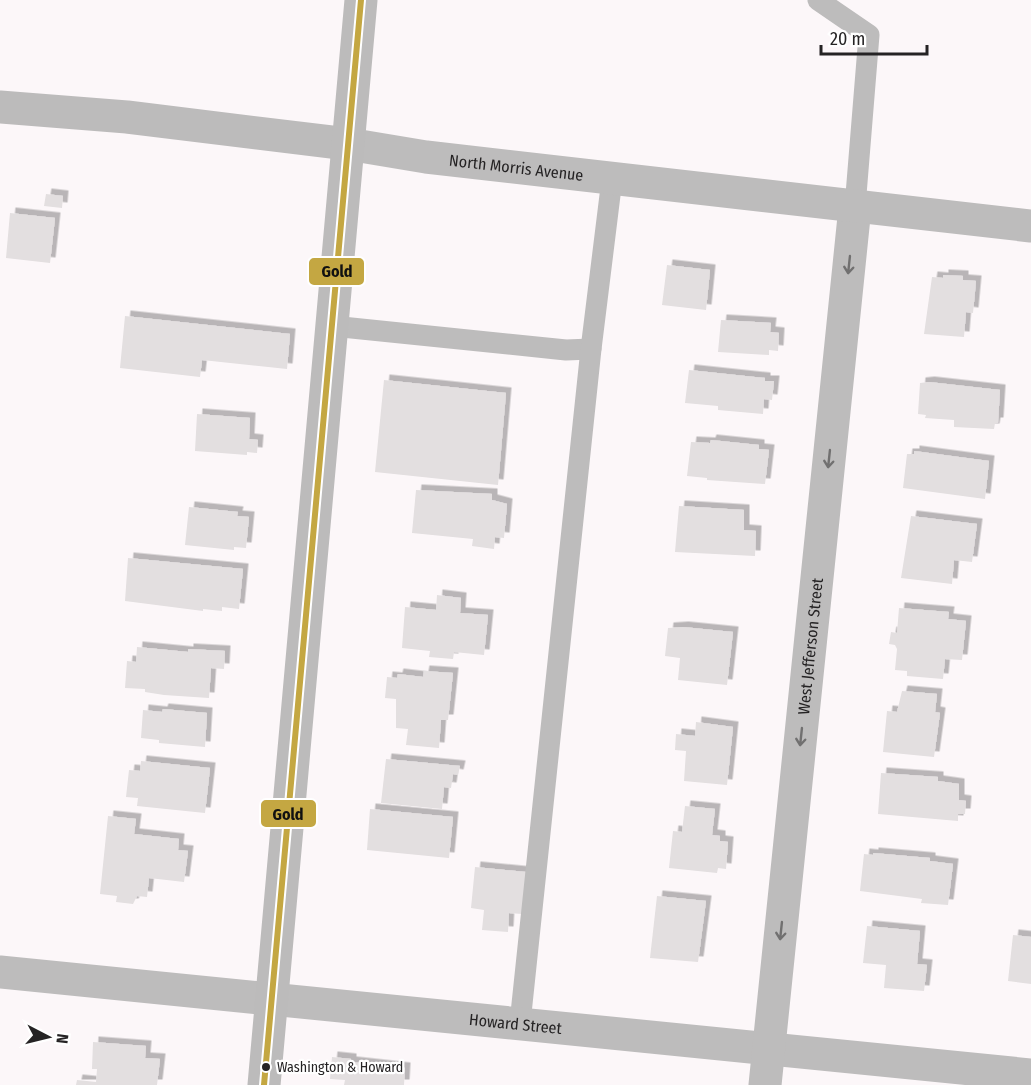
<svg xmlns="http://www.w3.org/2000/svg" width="1031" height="1085" font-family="'Fira Sans Condensed',sans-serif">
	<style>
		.building { fill: #e3dfe0; filter: url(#shadow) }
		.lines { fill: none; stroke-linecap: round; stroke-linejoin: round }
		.service { stroke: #bdbcbc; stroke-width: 21 }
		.minor { stroke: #bdbcbc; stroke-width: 33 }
		.tertiary { stroke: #bdbcbc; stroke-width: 33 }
		.secondary { stroke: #bcbbbb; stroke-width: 33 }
		.bus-1-casing { stroke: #fff; stroke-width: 10 }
		.bus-1 { stroke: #c4a742; stroke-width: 6 }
		.oneway { stroke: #717070 }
		.bus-dot { fill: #252324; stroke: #fff; stroke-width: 2 }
		.labels { text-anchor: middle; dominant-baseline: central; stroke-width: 4.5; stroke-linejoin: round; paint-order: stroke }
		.bus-label { font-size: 14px; fill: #252324; stroke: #fff; text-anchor: start }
		.street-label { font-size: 16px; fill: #252324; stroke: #fff }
		.line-badge { stroke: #fff; stroke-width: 2 }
		.pale-badge-label { font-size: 16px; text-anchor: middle; font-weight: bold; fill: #111 }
	</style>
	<defs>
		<filter id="shadow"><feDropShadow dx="5.5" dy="-5.5" stdDeviation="0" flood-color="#0004"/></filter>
	</defs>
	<rect width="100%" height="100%" fill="#fcf7f9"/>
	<g class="building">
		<polygon points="46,194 63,196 62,208 44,206"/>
		<polygon points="10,213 55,218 50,263 6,258"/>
		<polygon points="667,265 710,270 706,310 662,305"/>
		<polygon points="943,275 963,276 963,280 976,281 973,313 966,312 964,337 924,334 932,277 943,278"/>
		<polygon points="125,316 290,334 287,369 202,360 200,377 120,368"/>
		<polygon points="721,320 771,323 770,332 779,333 778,351 769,350 769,355 718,352"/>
		<polygon points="689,370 765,378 765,381 774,381 772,400 764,399 763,414 718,410 718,406 685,403"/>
		<polygon points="384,380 506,393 498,485 375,472"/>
		<polygon points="929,382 1000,390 998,423 995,423 994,429 954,427 954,420 925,418 926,415 918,414 920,383"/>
		<polygon points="197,414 250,418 249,439 258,440 257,453 247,452 247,455 195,451"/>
		<polygon points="711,440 759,445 759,449 769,450 765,484 707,480 707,478 687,476 691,442 710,443"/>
		<polygon points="914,451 989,461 985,499 903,488 907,454 914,454"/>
		<polygon points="416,490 492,494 492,500 507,504 504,538 495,537 494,549 472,546 473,539 412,533"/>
		<polygon points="679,506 744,510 744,530 756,531 755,556 675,552"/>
		<polygon points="189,507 238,512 237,516 249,517 246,548 234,547 234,550 185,545"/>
		<polygon points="911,516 977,524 972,562 954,560 952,584 901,578"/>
		<polygon points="128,558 243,569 239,609 222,607 222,611 203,609 203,611 125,601"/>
		<polygon points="437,595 461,598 460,613 488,615 484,655 454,652 453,659 429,657 430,651 402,648 405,607 436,610"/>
		<polygon points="899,608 949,612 948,619 966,621 962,660 945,659 943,679 907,676 907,671 895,670 897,649 895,645 889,644 891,632 897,633"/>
		<polygon points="683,627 733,632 727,685 678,680 680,658 665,656 668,628"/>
		<polygon points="137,647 188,652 188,649 225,651 224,669 211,668 209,698 164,695 145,692 145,689 125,688 127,661 136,662"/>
		<polygon points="424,671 453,673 448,720 441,720 439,748 406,745 408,729 396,728 396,699 385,698 387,677 397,678 398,674 423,677"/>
		<polygon points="902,691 937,694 935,712 940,713 934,757 883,752 887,711 897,712"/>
		<polygon points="163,709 207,713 205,747 159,743 159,740 141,738 143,710 162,712"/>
		<polygon points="696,722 733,727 727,785 684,781 686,751 675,750 676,734 695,736"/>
		<polygon points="386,759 460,766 458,775 453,774 451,788 444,787 442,809 381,803"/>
		<polygon points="141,761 210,768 205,813 137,806 138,798 126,797 129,770 140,771"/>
		<polygon points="881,773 938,777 938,781 959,784 959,800 966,801 965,814 958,814 958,821 878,814"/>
		<polygon points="685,806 715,809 712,835 720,836 720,841 728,842 726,869 718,868 717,873 669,868 673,831 682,832"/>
		<polygon points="370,809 453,817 449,858 367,850"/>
		<polygon points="108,816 136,819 134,834 179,839 178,850 188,851 184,882 149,878 147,897 137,896 133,904 116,902 117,896 100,894"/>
		<polygon points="873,853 930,858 930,861 953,864 948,905 921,903 922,899 860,891 864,854 873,855"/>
		<polygon points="475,867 526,872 522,914 509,913 508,932 482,930 484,910 471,908"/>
		<polygon points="657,896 706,901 698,962 650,958"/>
		<polygon points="867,926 920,931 917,964 927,965 924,991 884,988 886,965 863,963"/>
		<polygon points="1013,935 1031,937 1031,984 1008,981"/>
		<polygon points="93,1042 146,1046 145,1058 160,1059 157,1085 76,1085 77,1080 96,1082 97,1069 92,1069"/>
		<polygon points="332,1057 351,1059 351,1062 405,1068 404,1085 344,1085 345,1080 330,1079"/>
	</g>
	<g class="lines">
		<g class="service">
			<polyline points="818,0 869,35 855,207"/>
			<polyline points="332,326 566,350 591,349"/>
			<polyline points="520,1023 591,349 612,179"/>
		</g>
		<g class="minor">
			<path id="s1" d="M0,972l1031,103"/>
			<path id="s2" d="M765,1085l90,-878"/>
		</g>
		<path class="tertiary" id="s3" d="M348,144l78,13 605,69"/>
		<g class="secondary">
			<polyline points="0,107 127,117 348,144"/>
			<polyline points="264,1085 361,0"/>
		</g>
		<g class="bus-1-casing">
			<polyline id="bus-1" points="264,1085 361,0"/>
		</g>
		<use href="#bus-1" class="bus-1"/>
	</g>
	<defs><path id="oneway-shaft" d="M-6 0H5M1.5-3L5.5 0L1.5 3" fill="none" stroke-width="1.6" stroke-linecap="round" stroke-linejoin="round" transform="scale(1.5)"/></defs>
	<g class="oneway">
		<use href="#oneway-shaft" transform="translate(849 265) rotate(96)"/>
		<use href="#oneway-shaft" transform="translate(829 459) rotate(96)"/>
		<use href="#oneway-shaft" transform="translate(801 737) rotate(96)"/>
		<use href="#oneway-shaft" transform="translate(781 931) rotate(96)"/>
	</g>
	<circle class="bus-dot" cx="266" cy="1067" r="5"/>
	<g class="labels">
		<g class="bus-label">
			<text x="277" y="1067">Washington &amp; Howard</text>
		</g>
		<g class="street-label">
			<text stroke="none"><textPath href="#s3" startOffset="170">North Morris Avenue</textPath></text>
			<text stroke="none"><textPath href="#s2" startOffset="441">West Jefferson Street</textPath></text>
			<text stroke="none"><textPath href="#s1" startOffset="518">Howard Street</textPath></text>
		</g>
	</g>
	<g class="line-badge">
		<rect x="308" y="257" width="57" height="29" rx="6" fill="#c4a742"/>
		<rect x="260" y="799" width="57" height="29" rx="6" fill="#c4a742"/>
	</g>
	<g class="pale-badge-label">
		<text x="337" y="277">Gold</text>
		<text x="288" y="820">Gold</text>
	</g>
	<g transform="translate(48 1037) rotate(97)" stroke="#ffffff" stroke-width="4.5" paint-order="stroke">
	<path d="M0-4.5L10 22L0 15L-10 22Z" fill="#252324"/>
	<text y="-9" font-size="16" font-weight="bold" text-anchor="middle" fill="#252324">N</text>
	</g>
	<path d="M821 45v9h106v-9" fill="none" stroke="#252324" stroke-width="3"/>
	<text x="830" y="45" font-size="18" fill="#252324" stroke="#ffffff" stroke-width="4.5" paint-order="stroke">20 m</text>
</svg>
